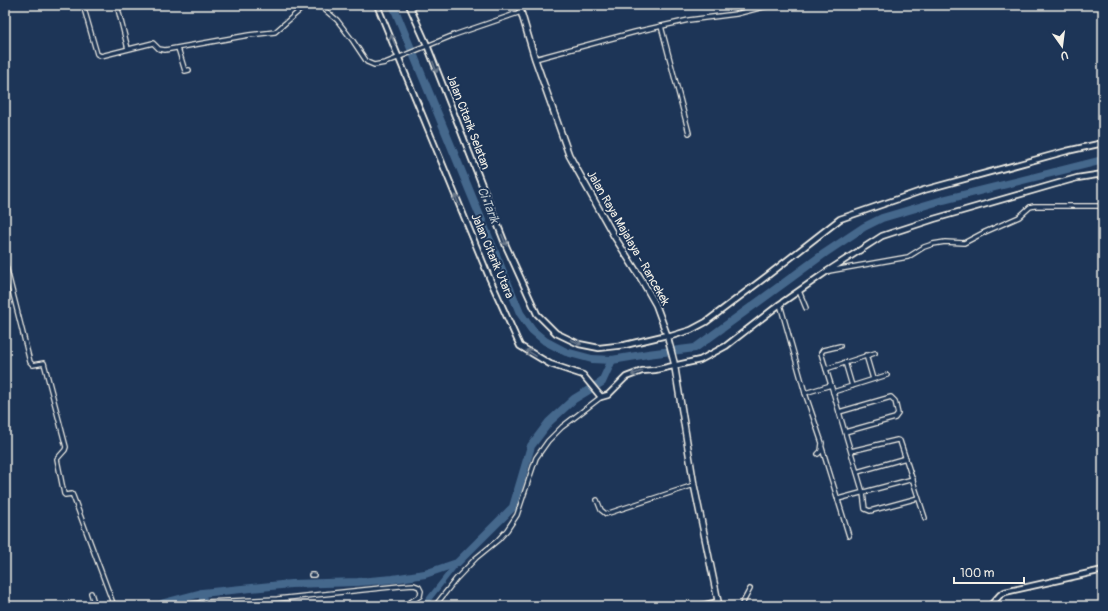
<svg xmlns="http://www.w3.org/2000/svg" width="1108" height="611" font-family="Pangolin,sans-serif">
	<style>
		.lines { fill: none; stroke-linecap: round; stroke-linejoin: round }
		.canal { stroke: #45678c; stroke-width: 5 }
		.river { stroke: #45678c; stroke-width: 8 }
		.minor-casing { stroke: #f4f1e8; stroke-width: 6 }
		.tertiary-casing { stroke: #f4f1e8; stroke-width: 8 }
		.secondary-casing { stroke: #f4f1e8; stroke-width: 8 }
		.minor { stroke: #1d3557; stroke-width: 3.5 }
		.tertiary { stroke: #1d3557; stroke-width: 4.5 }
		.secondary { stroke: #1d3557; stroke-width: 5 }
		.oneway { stroke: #68778a }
		.labels { text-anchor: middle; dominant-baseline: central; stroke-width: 4; stroke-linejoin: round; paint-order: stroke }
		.street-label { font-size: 12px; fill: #f4f1e8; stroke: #1d3557 }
		.water-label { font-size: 13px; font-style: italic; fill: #b7c1c8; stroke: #1d3557 }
	</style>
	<rect width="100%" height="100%" fill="#1d3557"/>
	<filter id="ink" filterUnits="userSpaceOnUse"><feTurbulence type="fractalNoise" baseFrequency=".025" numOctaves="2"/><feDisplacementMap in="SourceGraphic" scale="8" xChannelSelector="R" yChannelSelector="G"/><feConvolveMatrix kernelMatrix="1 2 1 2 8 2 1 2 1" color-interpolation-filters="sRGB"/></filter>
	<g filter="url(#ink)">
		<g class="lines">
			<polyline class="canal" points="421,606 425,604 457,563"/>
			<g class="river">
				<polyline points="393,5 520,313 532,330 545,341 566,352 592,359 612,360 648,354 695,348 825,253 864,227 882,218 943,200 1103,160"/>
				<polyline points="159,606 164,603 202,593"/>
				<polyline points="204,606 202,593 291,584 358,582 393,579 425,574 457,563 513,507 531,446 549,422 574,399 602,382 612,360"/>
			</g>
			<g class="minor-casing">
				<g id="minor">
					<polyline points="83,5 97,54 101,56 153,43 159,49 165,50 249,35 275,32 306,5"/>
					<polyline points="117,5 128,49"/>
					<polyline points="319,5 337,20 353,41 367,62 374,65 385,63 454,35 521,12"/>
					<polyline points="411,8 418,5"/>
					<polyline points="661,26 689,133"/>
					<polyline points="178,48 185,71 189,70"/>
					<polyline points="535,59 635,32 689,20 736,14 772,5"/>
					<polyline points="5,262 30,362 33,365 44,363 66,447 65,450 57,459 64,494 65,495 72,494 73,496 114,606"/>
					<polyline points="829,271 908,257 924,247 933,244 945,242 964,243 985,232 1019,217 1030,207 1034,206 1103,206"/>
					<polyline points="799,291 806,308"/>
					<polyline points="780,304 805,393"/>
					<polyline points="866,355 873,379"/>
					<polyline points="845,362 852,386"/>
					<polyline points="826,369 875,353"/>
					<polyline points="831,385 821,353 823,350 840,346"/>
					<polyline points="833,392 887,375"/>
					<polyline points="839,412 891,397 895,401 898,414 895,418 845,432"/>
					<polyline points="822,448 849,536"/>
					<polyline points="851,451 897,440 900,441 925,518"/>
					<polyline points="818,454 821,451 822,443 805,393 831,385 863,493 865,509 870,511 918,498"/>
					<polyline points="857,472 906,458"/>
					<polyline points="838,499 913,479"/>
					<polyline points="597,500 601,510 606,514 694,485"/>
					<polyline points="311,575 314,575"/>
					<polyline points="91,593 95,606"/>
					<polyline points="176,606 205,602 277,599 400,586 414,585 419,587 421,591 420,596 404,606"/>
					<polyline points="435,606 456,579 476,558 498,540 507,530 517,515 536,458 548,441 562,427 601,397"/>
					<polyline points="741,606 750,589"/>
				</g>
			</g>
			<g class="tertiary-casing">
				<g id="tertiary">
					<polyline points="377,5 489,277 520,346 550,364 583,375 601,397 608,395 626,377 642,371 655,370 700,360 726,346 780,304 826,272 882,236 934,219 1052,185 1077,178 1103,174"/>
					<polyline points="409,5 427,45 506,246 537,314 556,333 579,344 599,348 625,345 667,335"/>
					<polyline points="668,337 691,330 706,322 767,276 840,219 924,190 1067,151 1103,143"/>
					<polyline points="701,606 718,602"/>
					<polyline points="990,606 1000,595 1005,592 1103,570"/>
				</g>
			</g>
			<g class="secondary-casing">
				<polyline id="secondary" points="519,5 535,59 569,155 614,236 640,277 656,305 667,335 674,362 694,485 719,606"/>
			</g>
			<use href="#minor" class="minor"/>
			<use href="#tertiary" class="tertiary"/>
			<use href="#secondary" class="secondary"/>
		</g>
		<defs><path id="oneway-shaft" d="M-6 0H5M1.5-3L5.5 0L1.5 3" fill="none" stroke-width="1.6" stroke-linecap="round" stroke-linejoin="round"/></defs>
		<g class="oneway">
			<use href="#oneway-shaft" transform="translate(393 40) rotate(-113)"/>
			<use href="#oneway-shaft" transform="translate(435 67) rotate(69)"/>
			<use href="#oneway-shaft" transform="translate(457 200) rotate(-112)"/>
			<use href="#oneway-shaft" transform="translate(504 240) rotate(68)"/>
			<use href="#oneway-shaft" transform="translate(576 342) rotate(23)"/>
			<use href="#oneway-shaft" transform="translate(531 353) rotate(-149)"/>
			<use href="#oneway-shaft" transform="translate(637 373) rotate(159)"/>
		</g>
	</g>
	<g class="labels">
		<g class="street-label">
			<text transform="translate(468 122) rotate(69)">Jalan Citarik Selatan</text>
			<text transform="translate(628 238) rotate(60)">Jalan Raya Majalaya - Rancekek</text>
			<text transform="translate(492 256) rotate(67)">Jalan Citarik Utara</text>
		</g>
		<g class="water-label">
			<text transform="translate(488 205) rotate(68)">Ci Tarik</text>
		</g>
	</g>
	<rect width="1108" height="611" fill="none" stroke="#1d3557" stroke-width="20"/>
	<rect x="10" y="10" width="1088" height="591" fill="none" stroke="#f4f1e8" stroke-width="1.5" filter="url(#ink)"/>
	<g transform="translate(1062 46) rotate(166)" stroke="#1d3557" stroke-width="3" paint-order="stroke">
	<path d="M0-3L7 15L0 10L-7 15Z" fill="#f4f1e8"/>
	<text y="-6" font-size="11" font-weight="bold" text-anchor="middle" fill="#f4f1e8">U</text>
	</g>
	<path d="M954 577v6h70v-6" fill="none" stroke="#f4f1e8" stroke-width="2"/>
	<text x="960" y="577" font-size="12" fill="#f4f1e8" stroke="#1d3557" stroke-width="3" paint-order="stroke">100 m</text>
</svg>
